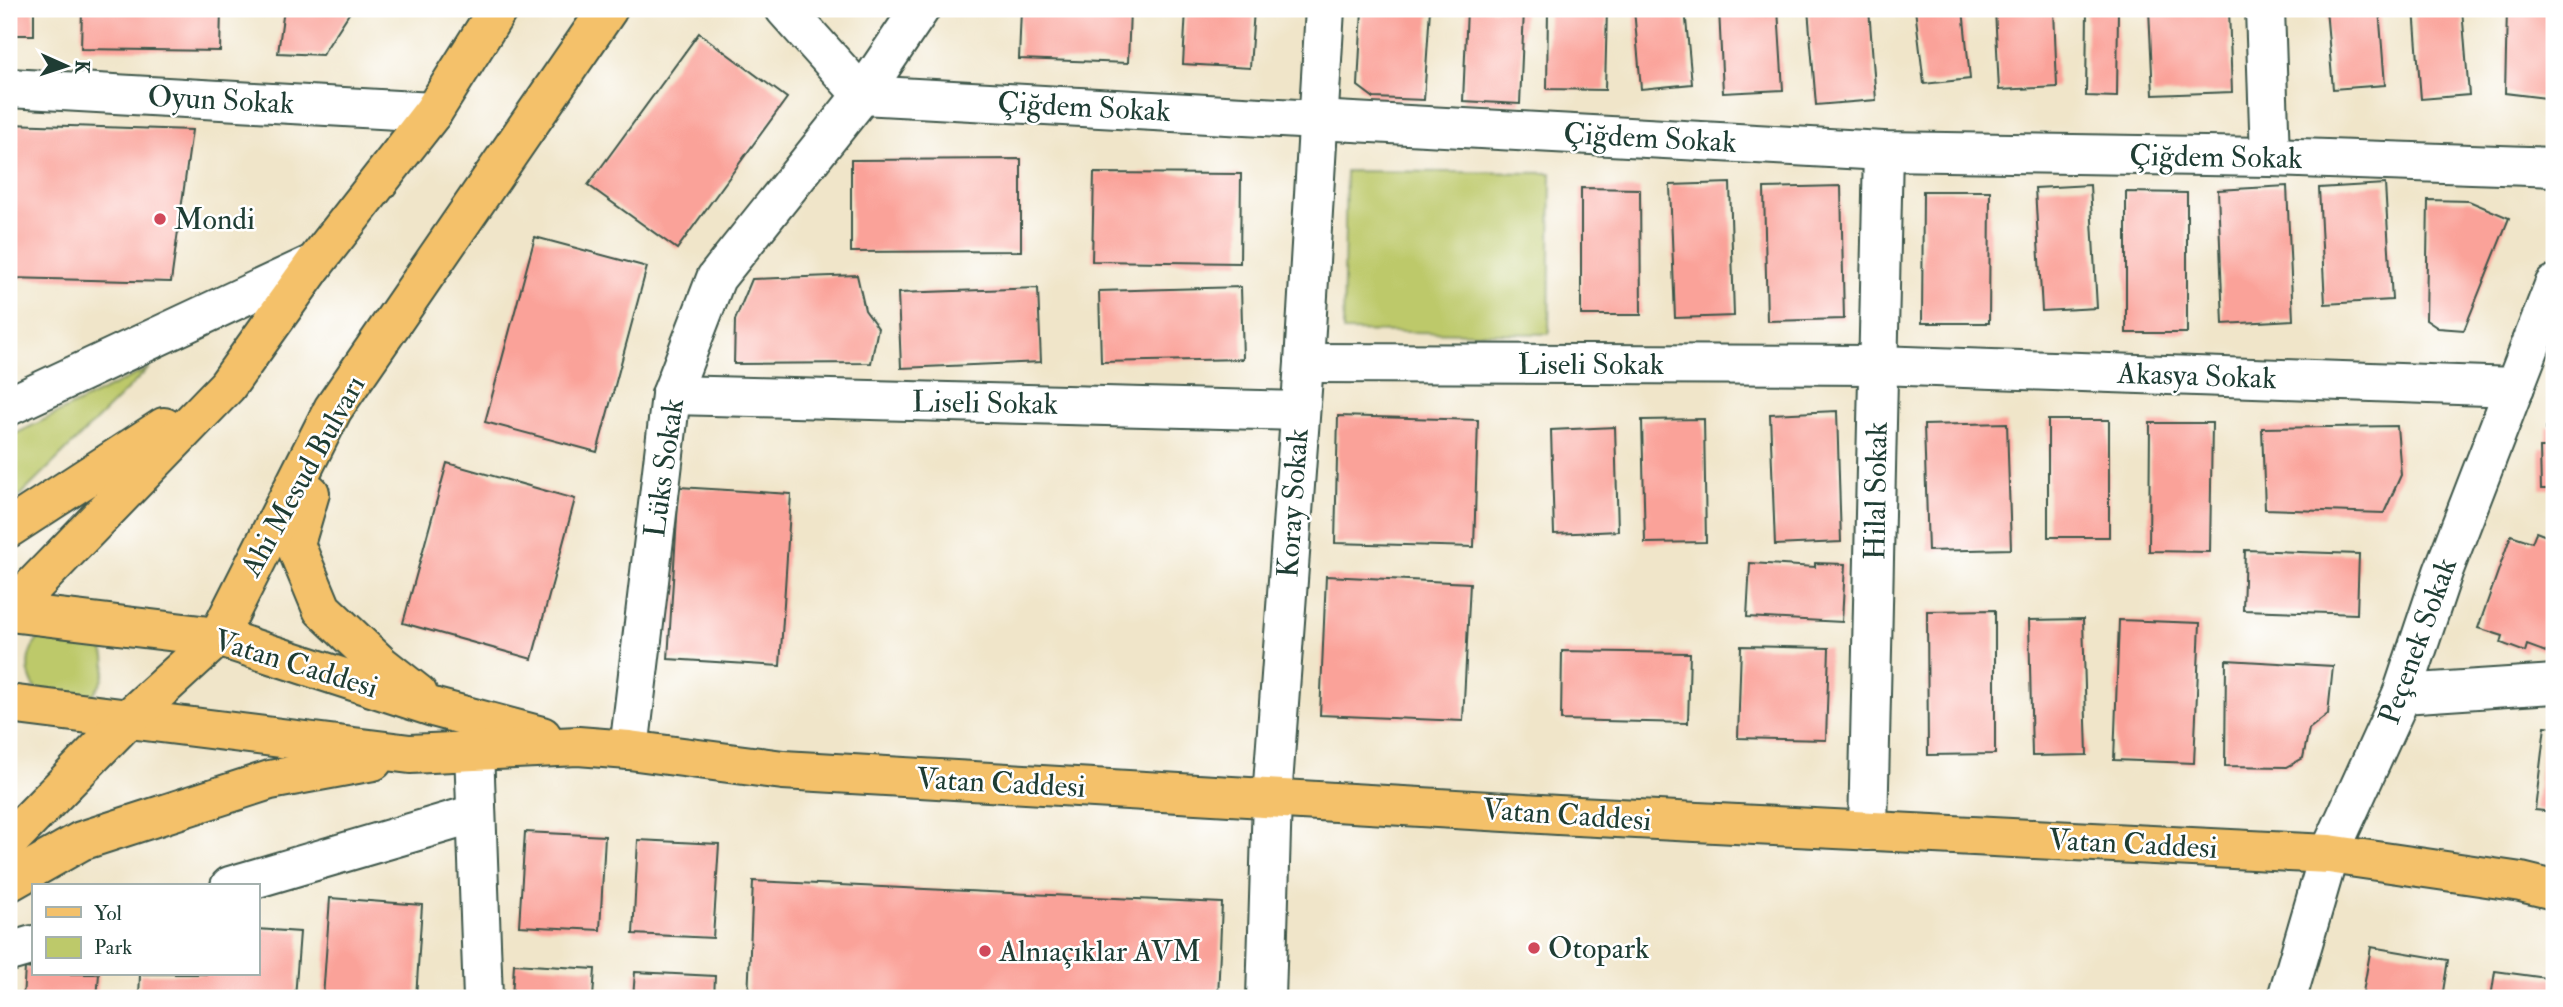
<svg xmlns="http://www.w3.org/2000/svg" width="2563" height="1007" font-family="'IM FELL Double Pica',serif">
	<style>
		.green { fill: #bdc96a; stroke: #6e834f; stroke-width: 2 }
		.building { fill: #faa299 }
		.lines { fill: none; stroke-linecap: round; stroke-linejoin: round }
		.minor-casing { stroke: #3e564a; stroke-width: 42 }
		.major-casing { stroke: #3e564a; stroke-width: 42 }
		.minor { stroke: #fff; stroke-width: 38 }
		.major { stroke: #f4c16a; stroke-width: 38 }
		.poi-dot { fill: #d1495b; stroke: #fff; stroke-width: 2.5 }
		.labels { text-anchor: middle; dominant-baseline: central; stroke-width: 5; stroke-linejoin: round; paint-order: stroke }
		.street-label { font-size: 30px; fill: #1f3d34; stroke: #fff }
		.poi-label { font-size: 30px; fill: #1f3d34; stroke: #fff; text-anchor: start }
	</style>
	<rect width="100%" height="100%" fill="#fff"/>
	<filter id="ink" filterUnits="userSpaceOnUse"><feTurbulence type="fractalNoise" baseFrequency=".0143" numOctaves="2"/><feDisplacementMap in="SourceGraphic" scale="14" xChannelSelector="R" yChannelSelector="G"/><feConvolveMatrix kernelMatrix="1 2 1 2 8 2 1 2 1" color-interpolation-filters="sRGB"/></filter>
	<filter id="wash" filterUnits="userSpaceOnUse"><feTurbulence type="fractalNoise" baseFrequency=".00686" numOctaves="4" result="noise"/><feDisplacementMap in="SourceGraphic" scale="28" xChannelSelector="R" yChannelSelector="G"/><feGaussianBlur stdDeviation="1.57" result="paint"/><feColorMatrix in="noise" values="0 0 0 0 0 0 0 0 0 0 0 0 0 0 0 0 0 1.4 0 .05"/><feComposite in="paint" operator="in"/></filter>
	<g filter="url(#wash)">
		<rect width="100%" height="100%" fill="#f0e5c9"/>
		<g class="green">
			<polygon points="1346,171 1551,173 1549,334 1343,331"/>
			<polygon points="149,368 15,501 9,503 9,437"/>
			<path d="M51,628l48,13c12,22 8,41 -11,58l-48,-4c-19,-25 -15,-49 11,-67z"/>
		</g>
		<g id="blocks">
			<g class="building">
				<rect x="9" y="9" width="25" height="26"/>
				<polygon points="82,9 221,9 220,51 81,49"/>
				<polygon points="284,9 352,9 322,55 278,53"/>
				<polygon points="1021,9 1130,9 1128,63 1019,59"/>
				<polygon points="1186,9 1254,9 1250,68 1183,64"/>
				<polygon points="1362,9 1430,9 1424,100 1374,98 1358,86"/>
				<polygon points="1467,9 1524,9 1520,104 1463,101"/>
				<polygon points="1548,9 1607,9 1605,90 1547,89"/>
				<polygon points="1634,9 1685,9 1692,84 1641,89"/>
				<polygon points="1719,9 1778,9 1783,90 1723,93"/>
				<polygon points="1808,9 1869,9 1876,100 1816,105"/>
				<polygon points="1915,9 1963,9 1970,79 1924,84"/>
				<polygon points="1995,9 2054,9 2057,87 1999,90"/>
				<polygon points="2087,9 2118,9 2117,97 2086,96"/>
				<polygon points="2149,9 2229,9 2232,92 2153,95"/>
				<polygon points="2326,9 2379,9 2385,85 2333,89"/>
				<polygon points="2414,9 2462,9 2469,95 2421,99"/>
				<polygon points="2507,9 2554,9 2554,99 2505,93"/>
				<polygon points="699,33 787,98 677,249 588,185"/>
				<polygon points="9,124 192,130 171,282 9,278"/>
				<polygon points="1021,159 1021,251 851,252 851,160"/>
				<polygon points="1094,173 1241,174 1240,263 1092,261"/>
				<polygon points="1730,183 1734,316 1675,318 1670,185"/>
				<polygon points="2385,184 2392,300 2325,304 2319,188"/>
				<polygon points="2090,185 2097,308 2042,311 2035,188"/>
				<polygon points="1841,186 1844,319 1767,321 1764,188"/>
				<polygon points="2287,186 2293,320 2223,324 2218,190"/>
				<polygon points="1581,188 1640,189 1641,315 1581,315"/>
				<polygon points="1923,191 1990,191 1989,323 1922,323"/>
				<polygon points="2126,192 2187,193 2187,333 2126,333"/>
				<polygon points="2428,200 2469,201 2509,218 2464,330 2438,328 2426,320"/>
				<polygon points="535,237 647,267 597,452 485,422"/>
				<polygon points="857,275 865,310 878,328 871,363 734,364 735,320 752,279"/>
				<polygon points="1241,287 1243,359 1101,362 1099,291"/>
				<polygon points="1038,288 1041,362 901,368 898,293"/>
				<polygon points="1837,411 1841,542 1775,545 1770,414"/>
				<polygon points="1338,416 1478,420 1474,547 1335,543"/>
				<polygon points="1704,419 1706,542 1645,543 1642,420"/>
				<rect x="2048" y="420" width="61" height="117"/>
				<polygon points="2007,423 2011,549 1928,551 1924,425"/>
				<polygon points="2150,423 2212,423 2210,552 2149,551"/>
				<polygon points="2397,426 2401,475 2384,513 2265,509 2262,428"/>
				<polygon points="1615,427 1618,531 1554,534 1551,430"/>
				<polygon points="2546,427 2554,427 2554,489 2541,489 2540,448 2546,448"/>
				<polygon points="447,463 575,499 532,659 403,623"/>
				<polygon points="679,487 791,494 780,666 668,659"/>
				<polygon points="2536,532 2554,539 2554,655 2527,645 2525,652 2501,643 2503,636 2478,628 2511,535 2532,542"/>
				<polygon points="2245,550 2359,554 2357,614 2243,610"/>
				<polygon points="1750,563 1815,567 1815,563 1845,564 1842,622 1747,617"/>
				<polygon points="1326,576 1470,583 1463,721 1320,715"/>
				<polygon points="1995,610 1995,754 1928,755 1927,611"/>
				<polygon points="2083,619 2087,755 2032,756 2029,620"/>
				<polygon points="2119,620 2200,623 2194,763 2114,760"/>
				<polygon points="1741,646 1829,648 1826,740 1738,738"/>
				<polygon points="1562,651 1690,653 1688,723 1561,720"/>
				<polygon points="2226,660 2333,666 2328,714 2309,729 2303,758 2287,767 2225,766"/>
				<polygon points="2545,726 2554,727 2554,812 2535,810"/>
				<polygon points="525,832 605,836 600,930 519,926"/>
				<polygon points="638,840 719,844 713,938 633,934"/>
				<polygon points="753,881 1222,903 1218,998 748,998"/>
				<polygon points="330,898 422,905 416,998 323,998"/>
				<polygon points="257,929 300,932 295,998 139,998 140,974 257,974"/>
				<polygon points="2371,947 2448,960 2442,998 2362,998"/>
				<polygon points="514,964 595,969 593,998 512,998"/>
				<polygon points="25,968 33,969 33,974 99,974 97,998 23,998"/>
				<polygon points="2495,971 2554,979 2554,998 2491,998"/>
				<polygon points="635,972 715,976 714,998 633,998"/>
			</g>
		</g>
	</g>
	<g filter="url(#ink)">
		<use href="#blocks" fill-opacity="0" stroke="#3e564a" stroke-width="2"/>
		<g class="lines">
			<g class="minor-casing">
				<g id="minor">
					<polyline points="785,9 862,95 1883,151 2270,157 2554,167"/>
					<polyline points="2265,9 2270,157"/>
					<polyline points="9,88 433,112"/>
					<polyline points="1304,363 1878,365 2515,387"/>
					<polyline points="671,395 1300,411"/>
					<polyline points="9,406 315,263"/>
					<polyline points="2402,694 2554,684"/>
					<polyline points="474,750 483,998"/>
					<polyline points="629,750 671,395 716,278 862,95 920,9"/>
					<polyline points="1868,831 1883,151"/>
					<polyline points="230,886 475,814"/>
					<polyline points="9,952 33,945"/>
					<polyline points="1266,998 1272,798 1304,363 1325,9"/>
					<polyline points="2287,998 2329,854 2402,694 2443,572 2554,285"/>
				</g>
			</g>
			<g class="major-casing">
				<g id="major">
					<polyline points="310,493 295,544 322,609 381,665 418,694"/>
					<polyline points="9,528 164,427"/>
					<polyline points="9,611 227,386 315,263 433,112 498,9"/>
					<polyline points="9,612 218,637 436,708 542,736"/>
					<polyline points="9,704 410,754 578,746 629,750 783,770 1558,815 2329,854 2521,882 2554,890"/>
					<polyline points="9,841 127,720 218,637 333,409 608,9"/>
					<polyline points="9,882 81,841 270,780 373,761"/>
				</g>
			</g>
			<use href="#minor" class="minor"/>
			<use href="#major" class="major"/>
		</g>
	</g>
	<g class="poi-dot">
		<circle cx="160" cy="219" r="7"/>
		<circle cx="1534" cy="948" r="7"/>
		<circle cx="985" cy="951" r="7"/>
	</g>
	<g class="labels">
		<g class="street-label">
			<text transform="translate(221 100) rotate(3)">Oyun Sokak</text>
			<text transform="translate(1084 107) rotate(3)">Çiğdem Sokak</text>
			<text transform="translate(1650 138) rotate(3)">Çiğdem Sokak</text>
			<text transform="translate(2216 157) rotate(1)">Çiğdem Sokak</text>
			<text x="1591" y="364">Liseli Sokak</text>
			<text transform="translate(2197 376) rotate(2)">Akasya Sokak</text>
			<text transform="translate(985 403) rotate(1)">Liseli Sokak</text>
			<text transform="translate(664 468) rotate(-82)">Lüks Sokak</text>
			<text transform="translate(303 476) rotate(-61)">Ahi Mesud Bulvarı</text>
			<text transform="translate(1876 491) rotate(-89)">Hilal Sokak</text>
			<text transform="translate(1293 503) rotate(-86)">Koray Sokak</text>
			<text transform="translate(2418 641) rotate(-70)">Peçenek Sokak</text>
			<text transform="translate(296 664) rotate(17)">Vatan Caddesi</text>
			<text transform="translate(1001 783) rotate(3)">Vatan Caddesi</text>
			<text transform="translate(1567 815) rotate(4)">Vatan Caddesi</text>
			<text transform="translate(2133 844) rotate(3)">Vatan Caddesi</text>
		</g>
		<g class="poi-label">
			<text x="174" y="219">Mondi</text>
			<text x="1548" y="948">Otopark</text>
			<text x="999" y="951">Alnıaçıklar AVM</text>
		</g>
	</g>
	<rect width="2563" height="1007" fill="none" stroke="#fff" stroke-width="35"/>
	<rect x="32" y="884" width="228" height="91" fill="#ffffff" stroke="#a5b1ae" stroke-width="2"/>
	<rect x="46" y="907" width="35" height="10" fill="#f4c16a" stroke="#a5b1ae" stroke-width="2"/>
	<text x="94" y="920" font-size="21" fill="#1f3d34">Yol</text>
	<rect x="46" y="937" width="35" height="21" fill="#bdc96a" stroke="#a5b1ae" stroke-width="2"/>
	<text x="94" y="954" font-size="21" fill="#1f3d34">Park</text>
	<g transform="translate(66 66) rotate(93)" stroke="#ffffff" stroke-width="5" paint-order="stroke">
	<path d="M0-5L12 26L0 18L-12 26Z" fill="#1f3d34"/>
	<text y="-10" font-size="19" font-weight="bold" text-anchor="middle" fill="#1f3d34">K</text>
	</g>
</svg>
